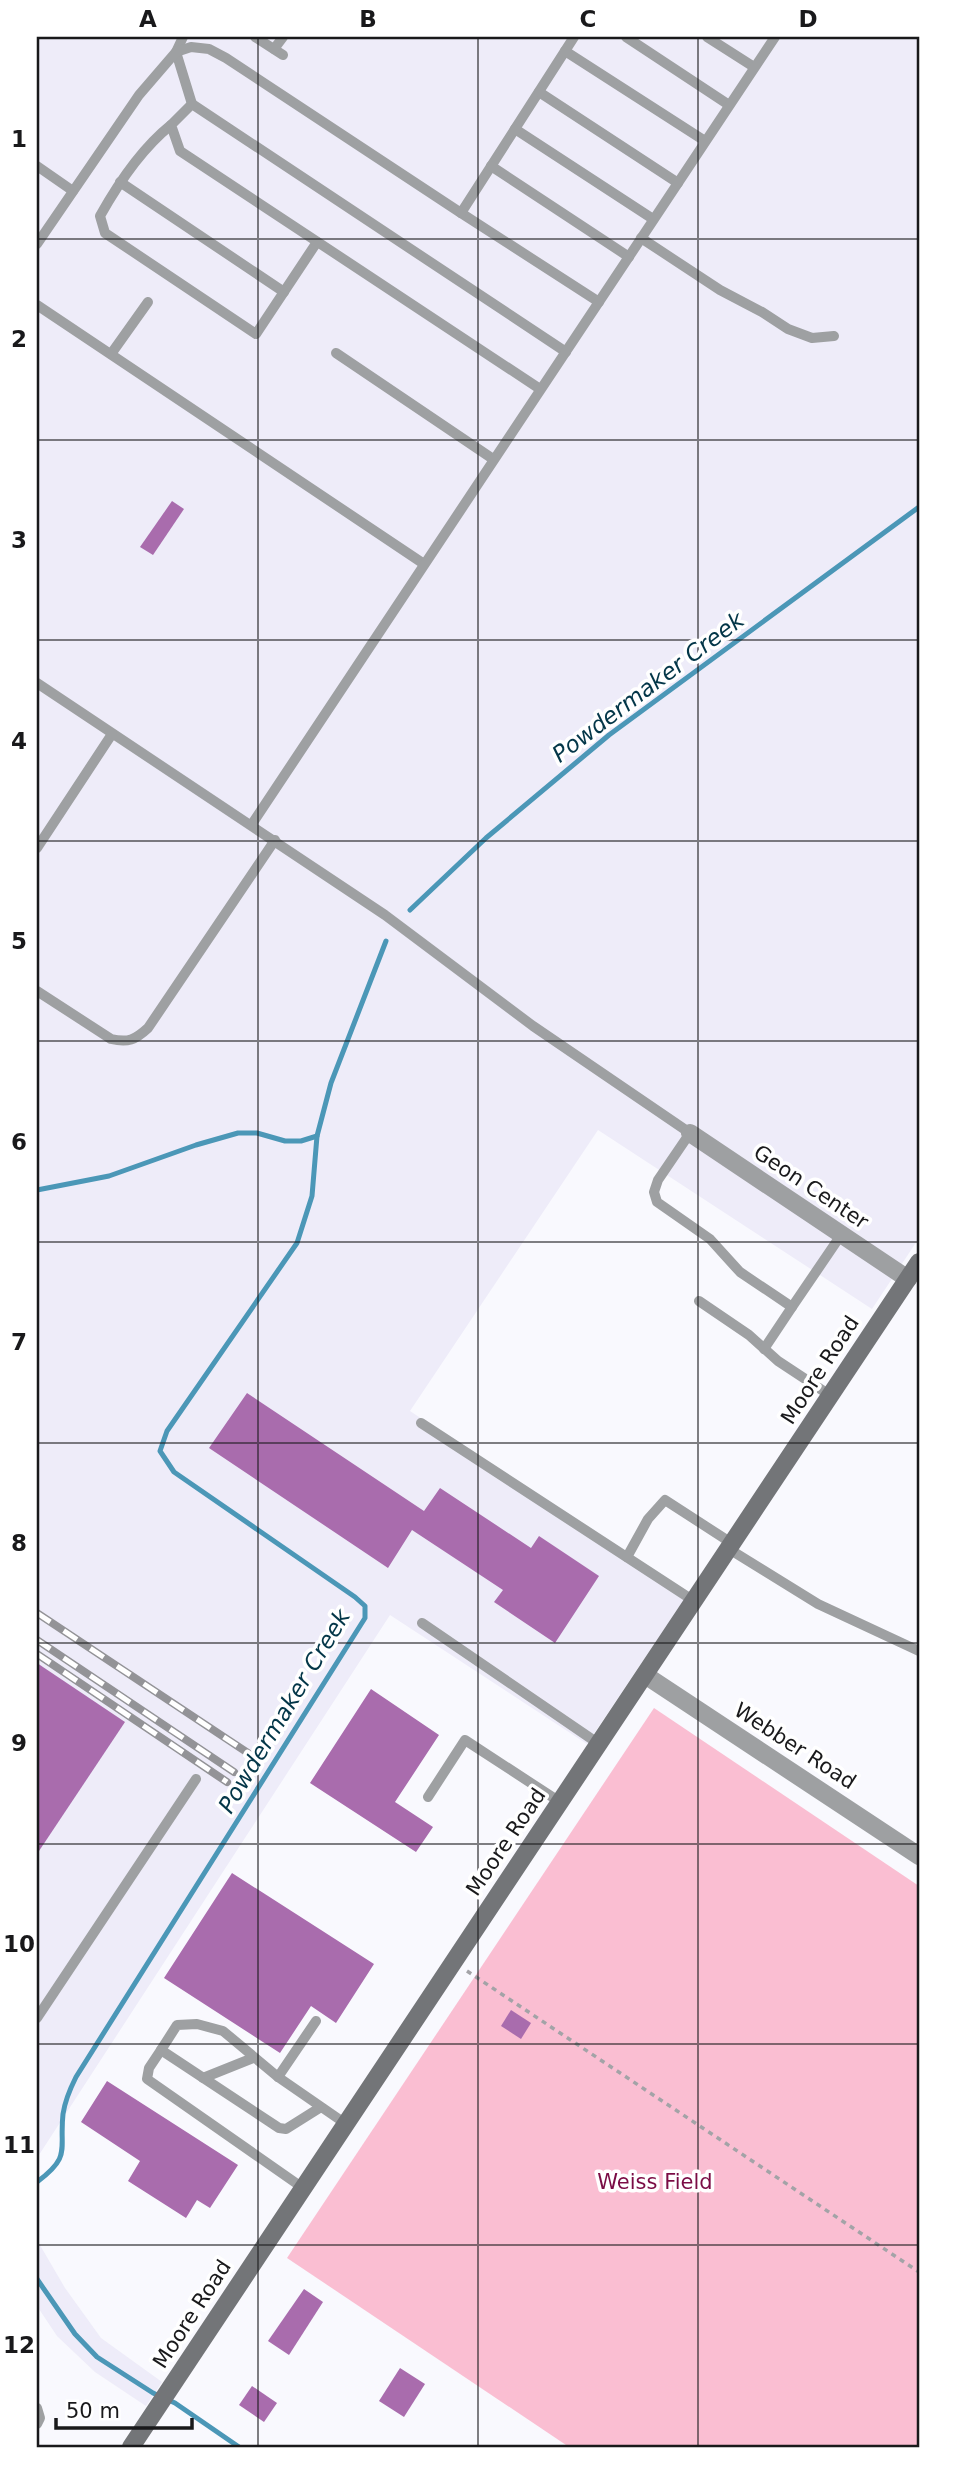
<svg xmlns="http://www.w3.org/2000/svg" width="956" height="2484" font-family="'DejaVu Sans',sans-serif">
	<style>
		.built { fill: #eeecf9 }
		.green { fill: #fabed2 }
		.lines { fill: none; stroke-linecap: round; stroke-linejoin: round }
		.stream { stroke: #4b97b7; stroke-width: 5 }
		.building { fill: #a96cad }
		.path { stroke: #a3a3a7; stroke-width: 3.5; stroke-dasharray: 5 5; stroke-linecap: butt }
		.lane { stroke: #9ea0a2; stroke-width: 10 }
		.street { stroke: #9ea0a2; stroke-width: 18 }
		.secondary { stroke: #737578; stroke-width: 18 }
		.rail-casing { stroke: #939397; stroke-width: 8 }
		.rail { stroke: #fff; stroke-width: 5; stroke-dasharray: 16; stroke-linecap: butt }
		.grid { fill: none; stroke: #19191b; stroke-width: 2; stroke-opacity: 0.55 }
		.labels { text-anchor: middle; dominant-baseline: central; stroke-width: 7; stroke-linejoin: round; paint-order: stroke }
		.street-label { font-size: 21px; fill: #19191b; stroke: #fff }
		.park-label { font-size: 21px; fill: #7a0c45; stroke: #fff }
		.water-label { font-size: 23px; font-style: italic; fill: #033648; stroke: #fff }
		.neatline { fill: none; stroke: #19191b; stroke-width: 2.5 }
		.grid-label { font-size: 23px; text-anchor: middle; font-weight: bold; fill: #19191b }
	</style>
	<rect width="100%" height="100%" fill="#f9f9fe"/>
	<g class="built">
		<polygon points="37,37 919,37 919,1238 872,1309 598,1130 410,1411 687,1595 587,1744 390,1615 37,2158"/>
		<polygon points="37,2240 65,2288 101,2338 162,2382 146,2406 95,2372 57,2336 37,2306"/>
	</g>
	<polygon class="green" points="654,1708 919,1886 919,2447 569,2447 287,2258"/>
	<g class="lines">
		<g class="stream">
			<polyline points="410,910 486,838 609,735 919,507"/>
			<polyline points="37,1190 109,1176 196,1145 238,1133 257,1133 285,1141 301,1141 317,1136"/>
			<path d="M37,2182c35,-26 22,-32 26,-68 2,-14 7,-25 13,-37l289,-459v-12l-10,-9 -181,-125 -14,-21 7,-20 130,-188 15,-47 5,-60 14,-53 55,-142"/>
			<polyline points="37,2279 75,2334 97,2357 153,2393 175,2403 239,2447"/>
		</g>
	</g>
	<g class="building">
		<polygon points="172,501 184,509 153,555 140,547"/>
		<polygon points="247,1393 424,1511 440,1488 531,1548 539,1536 599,1576 555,1643 494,1602 503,1590 412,1530 388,1568 209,1448"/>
		<polygon points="37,1663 125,1722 37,1854"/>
		<polygon points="371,1689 439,1735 395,1802 433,1827 416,1852 310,1783"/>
		<polygon points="232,1873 374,1964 336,2023 311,2006 280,2053 164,1978"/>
		<polygon points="511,2010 531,2023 521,2039 501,2026"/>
		<polygon points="107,2081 238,2165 210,2208 197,2200 186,2218 128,2181 140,2161 81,2122"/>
		<polygon points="304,2289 323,2302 289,2355 268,2341"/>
		<polygon points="400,2368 425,2384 404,2417 379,2401"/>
		<polygon points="252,2386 277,2403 264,2422 239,2405"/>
	</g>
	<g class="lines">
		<polyline class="path" points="467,1971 919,2272"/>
		<g class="lane">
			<polyline points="183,37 176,52 192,104"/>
			<polyline points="255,37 283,55"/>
			<polyline points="574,37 461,213 599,302"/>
			<polyline points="626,37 729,105"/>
			<polyline points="707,37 754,67"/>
			<polyline points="274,49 283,37"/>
			<polyline points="565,51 705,141"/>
			<polyline points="539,92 678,183"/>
			<path d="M171,125c-30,24 -52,57 -71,91l5,17 151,101 61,-92"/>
			<polyline points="515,129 653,219"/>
			<polyline points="37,166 73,191"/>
			<polyline points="491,166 629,257"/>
			<polyline points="120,182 284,292"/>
			<polyline points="641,238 720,290 762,312 788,329 812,338 834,336"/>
			<polyline points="37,244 139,95 176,52 191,47 209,49 226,58 461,213"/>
			<polyline points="37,305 424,564"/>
			<polyline points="336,353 493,459"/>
			<polyline points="111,354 148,302"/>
			<polyline points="540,389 180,151 171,125 192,104 566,352"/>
			<polyline points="37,683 385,915 533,1026 690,1133 658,1180 654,1192 657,1202 710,1239 740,1272 792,1307 841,1235"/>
			<polyline points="252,824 775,37"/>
			<polyline points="37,848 112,734"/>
			<path d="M37,991l74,48c17,4 24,1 37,-11l127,-188"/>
			<polyline points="699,1301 749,1335 778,1361 831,1396"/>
			<polyline points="764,1349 792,1307"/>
			<polyline points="421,1423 694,1601"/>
			<polyline points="729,1549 818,1604 919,1651"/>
			<polyline points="627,1557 648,1519 665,1500 733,1544"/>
			<polyline points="422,1623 599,1744"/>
			<polyline points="428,1797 465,1740 560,1802"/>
			<polyline points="37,2018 196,1779"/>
			<polyline points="161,2050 149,2068 147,2079 303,2188"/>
			<polyline points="278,2077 316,2021"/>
			<polyline points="203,2078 253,2058"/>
			<polyline points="321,2107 286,2129 279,2128 161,2050 177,2025 197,2024 223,2031 278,2077 346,2124"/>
			<polyline points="37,2408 40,2418 37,2424"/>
		</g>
		<g class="street">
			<polyline points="690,1133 908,1279"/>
			<polyline points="645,1675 919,1856"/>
		</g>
		<polyline class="secondary" points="131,2447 919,1262"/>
		<g class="rail-casing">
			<g id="rail">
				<polyline points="37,1613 248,1753"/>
				<polyline points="37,1640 234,1772"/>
				<polyline points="37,1654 227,1782"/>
			</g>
		</g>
		<use href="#rail" class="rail"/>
	</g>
	<path class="grid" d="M258,37v2410M478,37v2410M698,37v2410M37,239h882M37,440h882M37,640h882M37,841h882M37,1041h882M37,1242h882M37,1443h882M37,1643h882M37,1844h882M37,2044h882M37,2245h882"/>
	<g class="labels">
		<g class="street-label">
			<text transform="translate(811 1187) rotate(34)">Geon Center</text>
			<text transform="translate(820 1370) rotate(-57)">Moore Road</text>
			<text transform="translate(795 1746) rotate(33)">Webber Road</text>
			<text transform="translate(506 1842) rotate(-56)">Moore Road</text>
			<text transform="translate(192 2314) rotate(-57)">Moore Road</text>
		</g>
		<g class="park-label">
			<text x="655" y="2182">Weiss Field</text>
		</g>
		<g class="water-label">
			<text transform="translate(648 687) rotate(-37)">Powdermaker Creek</text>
			<text transform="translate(284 1711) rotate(-59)">Powdermaker Creek</text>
		</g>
	</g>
	<rect width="956" height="2484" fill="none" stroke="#ffffff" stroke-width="77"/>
	<path d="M56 2418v10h136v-10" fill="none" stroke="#19191b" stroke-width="3.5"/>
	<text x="66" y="2418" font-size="21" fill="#19191b" stroke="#ffffff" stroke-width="5" paint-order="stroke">50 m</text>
	<rect x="38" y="38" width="880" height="2408" class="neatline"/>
	<g class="grid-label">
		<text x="148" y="27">A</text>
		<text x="368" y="27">B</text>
		<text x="588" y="27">C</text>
		<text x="808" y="27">D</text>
		<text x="19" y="147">1</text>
		<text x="19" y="347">2</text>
		<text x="19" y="548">3</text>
		<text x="19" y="749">4</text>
		<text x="19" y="949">5</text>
		<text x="19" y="1150">6</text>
		<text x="19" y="1350">7</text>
		<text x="19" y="1551">8</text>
		<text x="19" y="1751">9</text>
		<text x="19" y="1952">10</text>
		<text x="19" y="2153">11</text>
		<text x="19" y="2353">12</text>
	</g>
</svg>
